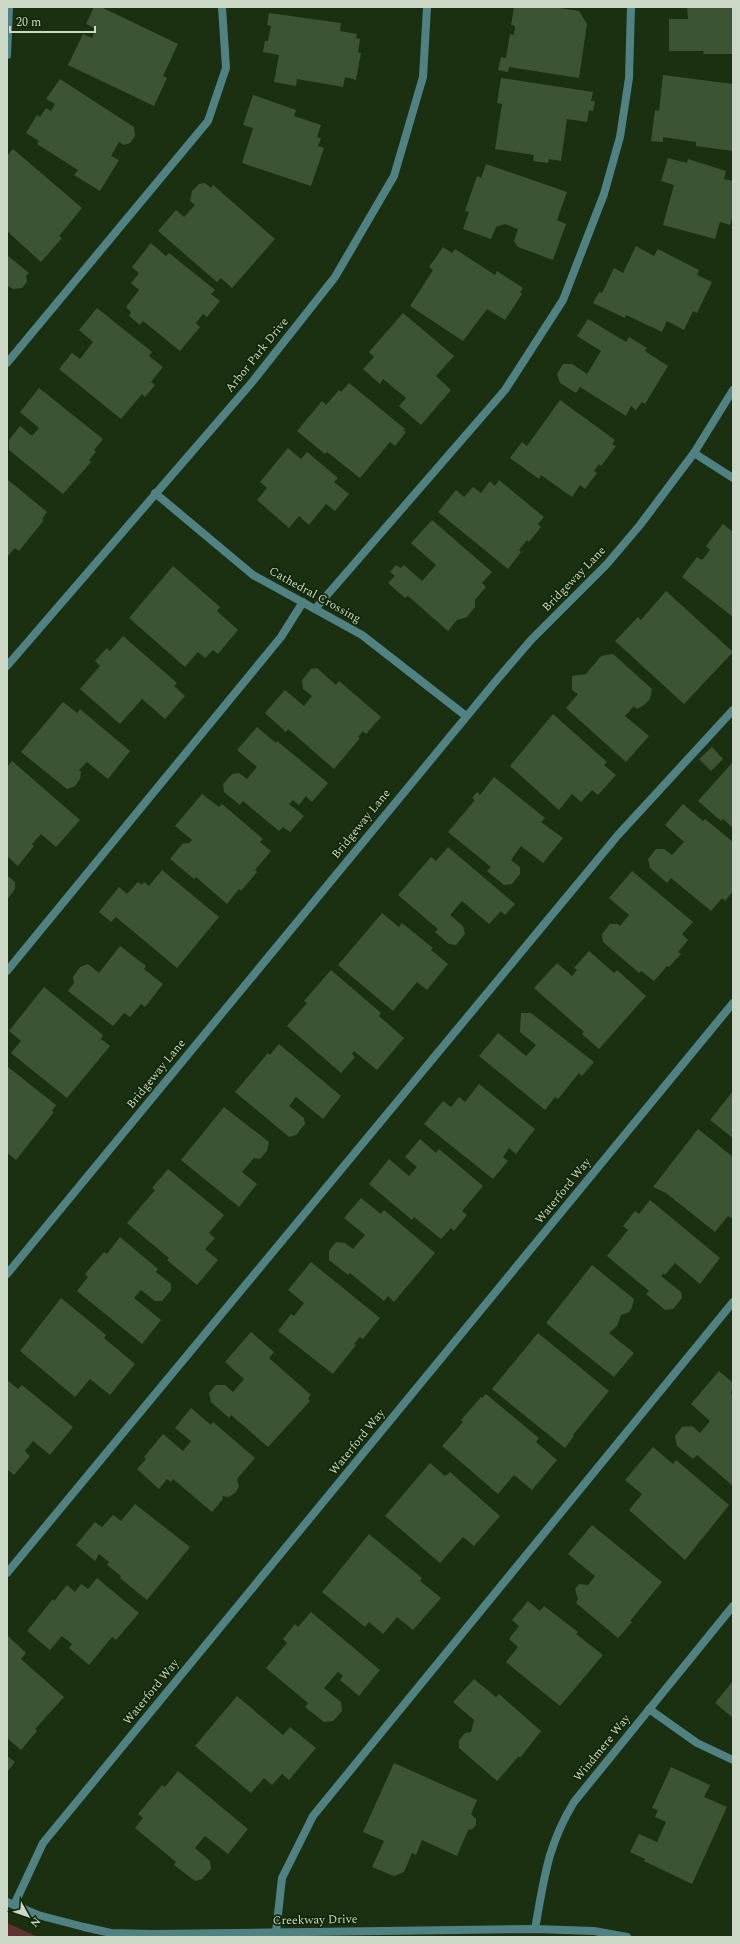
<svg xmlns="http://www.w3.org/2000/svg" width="740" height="1944" font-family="Spectral,serif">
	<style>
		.green { fill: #633134 }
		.building { fill: #3d5434 }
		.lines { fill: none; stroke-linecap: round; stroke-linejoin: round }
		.service { stroke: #518283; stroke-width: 8 }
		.minor { stroke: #518283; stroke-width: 8 }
		.labels { text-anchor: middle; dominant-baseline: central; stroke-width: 3.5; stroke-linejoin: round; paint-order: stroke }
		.street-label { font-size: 12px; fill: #cbd8c6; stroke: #112607 }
	</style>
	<rect width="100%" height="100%" fill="#1a3011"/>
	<polygon class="green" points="7,1923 38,1937 7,1937"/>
	<g class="building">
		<polygon points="94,7 101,7 178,44 163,76 167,78 154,106 68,65 83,34 92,38 96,29 86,24"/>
		<polygon points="514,7 553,7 579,11 587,24 579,78 509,67 508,72 498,70 501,57 506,58 510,34 514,35 515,26 511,25"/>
		<polygon points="687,7 733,7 733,54 703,54 704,51 669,51 669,19 688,19"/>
		<polygon points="269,13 341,23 340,31 357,34 356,38 360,39 358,53 361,53 356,80 345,77 343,87 297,79 296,86 274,82 279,55 263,52 265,41 268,41 271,26 267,25"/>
		<polygon points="663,75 733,84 733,151 696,146 696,142 663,137 663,142 651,141 655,110 659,111"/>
		<polygon points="501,78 593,92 591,101 595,101 593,111 589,110 587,122 567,119 561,161 549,159 548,163 533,161 534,155 495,149 502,104 497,103"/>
		<polygon points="60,79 134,127 135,136 130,143 124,145 119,142 111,156 119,160 100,191 74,175 78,170 37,144 39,141 26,133 37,115 40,117 46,108 51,111 55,104 46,99"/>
		<polygon points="253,95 296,110 294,116 321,125 317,137 321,138 318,146 324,148 311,186 242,163 253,128 243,125"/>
		<polygon points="13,149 82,208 59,236 62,238 41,262 7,231 7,156"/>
		<polygon points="668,158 687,163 688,159 726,171 724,179 733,181 733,214 730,225 720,222 715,239 663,225 674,185 661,181"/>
		<polygon points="486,164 567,192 557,220 566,224 553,260 518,247 514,241 518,229 505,224 496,227 491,239 463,229 469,212 465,211 477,176 481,178"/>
		<polygon points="205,183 211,188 213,185 275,239 232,288 221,278 217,282 158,231 176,210 184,217 195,205 190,201 192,191 199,184"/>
		<polygon points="151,243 166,256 169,253 215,290 211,294 220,301 207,317 203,314 196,323 200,327 180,351 143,321 140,325 129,316 131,312 126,307 139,290 131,283 139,273 132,267"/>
		<polygon points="636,246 654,256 658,249 699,270 697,275 712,282 697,313 693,311 684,330 667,321 662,332 626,315 625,318 593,303 599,292 602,293 614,268 623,273"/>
		<polygon points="443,247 452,253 455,249 495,275 497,271 523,288 520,292 522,294 505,320 487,309 463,341 410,306 433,270 429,267"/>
		<polygon points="7,255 29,273 26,276 27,282 22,288 13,289 8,286 7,287"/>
		<polygon points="97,308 152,352 149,356 163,367 151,382 155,385 145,397 142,394 121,419 59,369 72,353 80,359 93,342 79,330"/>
		<polygon points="403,313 454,356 436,376 451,390 421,425 399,406 406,398 383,379 380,384 363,369 374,357 369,352"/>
		<polygon points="588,319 626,342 629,337 647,348 645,351 668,366 645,404 642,402 636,410 631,406 626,416 580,387 576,393 560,383 557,374 563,364 572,364 587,374 601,351 577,336"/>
		<polygon points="349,383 405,429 403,430 406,432 395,446 390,442 360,478 327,452 325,454 297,431 322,401 326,405 339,390 341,392"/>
		<polygon points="39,388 103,439 94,450 96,452 89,460 91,462 63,494 9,450 9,440 20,426 32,436 39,428 20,412"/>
		<polygon points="560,400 615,440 612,444 616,446 601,466 599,464 594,471 597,473 585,489 580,485 572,497 541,475 539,479 510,458 522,442 527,446"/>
		<polygon points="288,448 301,459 307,452 338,478 334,482 349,494 335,511 326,504 309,525 299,516 289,528 257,500 267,488 260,482"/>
		<polygon points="7,479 47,512 42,519 44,520 19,551 15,548 7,557"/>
		<polygon points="499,480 544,517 538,524 541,527 529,542 527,540 519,550 521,552 508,569 438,512 456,490 464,497 473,487 481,493 490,481 495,486"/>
		<polygon points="432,520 492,572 482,583 486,587 475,600 475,607 467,617 457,620 448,631 408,596 405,598 388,583 395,576 390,572 396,565 401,568 404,565 422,581 436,565 411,543"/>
		<polygon points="723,524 733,532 733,617 682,577 697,557 702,560 710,550 706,546"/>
		<polygon points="173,566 220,607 217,611 238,630 218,654 213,650 205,658 198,652 185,667 129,618"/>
		<polygon points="666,591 733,652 684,704 615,641 638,617 641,620"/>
		<polygon points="123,636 177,683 174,686 185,696 165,719 142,699 120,724 80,689 100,666 95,661 107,648 110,651"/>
		<polygon points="613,654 652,689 650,699 644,705 637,709 634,706 625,716 649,736 626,762 566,708 578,694 572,690 572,676 586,674 601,656"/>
		<polygon points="317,668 336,685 339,681 381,717 366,734 363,731 358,737 360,738 334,769 288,729 286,732 265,713 285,690 304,706 312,696 303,689 302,680 311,669"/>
		<polygon points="63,702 77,713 80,709 130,751 108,779 87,762 79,770 81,772 80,779 75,786 67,789 21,752"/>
		<polygon points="553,714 607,762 604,765 616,775 598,795 592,790 581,802 572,794 559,810 510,766"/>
		<polygon points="257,727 276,743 277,741 328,783 312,802 306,796 299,805 293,800 289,804 304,816 290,832 283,827 279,831 243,801 240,805 224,792 223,784 232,774 239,773 247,779 257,767 237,750"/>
		<polygon points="712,747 723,759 711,771 699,759"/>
		<polygon points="12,761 80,820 56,847 41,834 32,844 34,846 18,866 7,856 7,767"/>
		<polygon points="733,762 733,828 723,819 721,821 698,801"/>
		<polygon points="494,777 545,818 541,822 563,838 543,863 521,846 511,860 520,867 520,874 512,884 504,885 487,871 491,867 448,832 475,800 472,798 477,792 480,795"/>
		<polygon points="202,794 219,807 222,804 263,839 260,842 271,851 255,870 257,872 241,891 239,889 227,904 196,877 194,879 170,859 182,844 189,843 192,840 175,826"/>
		<polygon points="683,804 703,821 705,819 733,842 733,891 725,901 722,898 711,911 671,878 667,883 650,868 648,859 656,849 664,849 672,855 684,842 665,825"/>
		<polygon points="448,847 515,904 505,915 501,911 489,924 462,901 450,915 463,926 465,934 456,945 449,944 435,932 438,929 398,895 431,857 436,861"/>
		<polygon points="162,870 219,917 177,968 116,917 111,922 99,912 119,887 127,894 138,882 142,885 144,882 149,886"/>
		<polygon points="632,871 693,922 682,934 688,940 678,952 681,954 669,967 667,966 654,981 641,971 639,973 603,942 602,934 610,924 618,924 620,926 629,915 609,898"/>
		<polygon points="7,875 15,882 15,889 7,900"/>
		<polygon points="382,913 399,927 402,923 433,948 431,950 448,964 427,990 417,982 393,1011 338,965"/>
		<polygon points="120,946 146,966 144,969 163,984 145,1007 141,1004 130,1017 124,1013 113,1026 68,991 74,983 73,977 80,967 88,964 99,973"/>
		<polygon points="589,951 614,973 617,970 646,996 599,1049 582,1034 584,1032 534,988 557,963 572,976 577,970 574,968"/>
		<polygon points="331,970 381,1013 379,1016 404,1038 377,1070 354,1051 352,1054 355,1057 341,1073 287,1026 307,1003 304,1001"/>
		<polygon points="44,987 103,1035 101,1039 110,1046 67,1098 11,1053 21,1041 9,1031"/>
		<polygon points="521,1013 531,1013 594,1062 582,1076 579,1073 558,1099 555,1097 545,1110 479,1056 498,1033 526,1056 536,1045 520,1032"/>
		<polygon points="279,1044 341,1096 323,1119 296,1097 289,1106 304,1118 305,1124 296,1135 289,1137 235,1092 268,1053 270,1055"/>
		<polygon points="8,1067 56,1105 52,1111 54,1112 16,1160 7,1153"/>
		<polygon points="479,1084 535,1129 516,1154 509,1148 503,1157 508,1161 493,1179 424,1124 443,1101 451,1107 459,1097 465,1102"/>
		<polygon points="733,1091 733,1138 710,1120"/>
		<polygon points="224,1107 269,1142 267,1151 260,1159 254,1158 242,1172 257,1184 239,1207 181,1160"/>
		<polygon points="698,1129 733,1157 733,1219 728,1216 715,1232 666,1193 653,1187"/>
		<polygon points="420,1139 436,1153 439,1149 483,1186 462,1211 467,1215 454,1231 451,1228 441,1239 414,1217 412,1220 369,1184 389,1159 409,1176 417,1167 405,1157"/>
		<polygon points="168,1169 224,1215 209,1233 215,1238 205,1249 218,1260 197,1285 167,1260 169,1258 127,1223 155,1190 152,1188"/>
		<polygon points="361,1198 381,1214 384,1210 435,1253 394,1302 388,1296 384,1301 350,1273 348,1275 329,1260 329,1251 336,1242 345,1243 353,1249 365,1235 344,1218"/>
		<polygon points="650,1200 720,1258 700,1284 675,1263 665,1275 664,1273 661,1276 681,1292 682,1298 673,1309 665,1310 646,1294 649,1291 607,1256 628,1230 623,1226 635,1211 639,1214"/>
		<polygon points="120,1237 158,1269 156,1272 171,1284 171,1290 162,1301 155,1301 141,1290 134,1298 161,1320 142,1344 77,1291 88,1277 85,1274 104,1252 107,1254"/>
		<polygon points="311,1262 380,1318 363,1339 360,1337 354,1344 356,1345 333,1374 278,1331 291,1314 294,1316 304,1303 288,1290"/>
		<polygon points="592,1265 634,1299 632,1308 629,1312 621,1315 617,1326 609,1333 634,1353 614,1377 546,1323"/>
		<polygon points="61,1298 106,1335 104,1338 135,1364 110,1395 90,1379 75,1397 20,1351"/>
		<polygon points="251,1332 274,1352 269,1358 311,1395 308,1398 310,1401 268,1447 231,1415 229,1418 211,1402 209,1393 216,1385 225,1385 233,1392 244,1379 225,1362"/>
		<polygon points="538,1333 609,1391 573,1435 574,1436 565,1448 492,1389"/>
		<polygon points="719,1371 733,1383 731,1394 733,1396 733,1486 697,1455 693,1459 677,1446 675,1436 682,1427 692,1426 700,1433 710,1421 691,1404"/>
		<polygon points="7,1380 18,1389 22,1385 73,1427 50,1455 33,1441 25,1451 30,1456 14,1475 7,1469"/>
		<polygon points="486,1394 539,1438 536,1442 557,1460 532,1490 514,1475 498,1494 442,1446 463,1422 461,1420 481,1397 482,1398"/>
		<polygon points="191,1408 211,1425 213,1422 255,1458 237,1479 239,1486 236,1492 229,1497 222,1496 223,1499 212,1512 173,1479 171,1482 167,1479 159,1489 137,1469 146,1459 144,1457 163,1434 183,1451 191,1441 175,1428"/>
		<polygon points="653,1447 673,1464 676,1460 729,1505 685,1560 629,1510 642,1494 625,1480"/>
		<polygon points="430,1463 445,1476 450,1472 500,1516 474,1546 463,1537 440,1563 385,1516"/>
		<polygon points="135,1504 190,1547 147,1600 120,1578 121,1576 107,1565 109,1562 99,1554 95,1561 76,1545 95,1522 102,1527 113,1515 121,1521"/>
		<polygon points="592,1525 662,1582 630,1621 632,1622 618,1638 576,1603 578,1599 575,1589 579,1584 588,1585 595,1576 568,1554"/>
		<polygon points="369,1534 422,1578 420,1581 441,1598 413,1630 397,1617 383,1634 369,1622 365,1627 322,1592"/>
		<polygon points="97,1578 139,1613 116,1640 112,1637 89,1665 69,1648 72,1644 62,1636 50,1650 27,1631 53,1599 54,1601 67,1585 75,1592 81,1584 88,1589"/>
		<polygon points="528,1601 540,1611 544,1606 578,1632 576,1634 603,1655 560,1706 506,1662 518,1647 509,1639 519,1626 512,1620"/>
		<polygon points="311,1612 380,1670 359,1696 340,1680 343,1676 338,1672 324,1688 341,1702 342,1711 333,1721 324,1722 305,1707 308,1703 266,1668 287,1643 283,1639 295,1624 298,1627"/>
		<polygon points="7,1635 26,1653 21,1659 64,1697 35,1729 37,1731 21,1750 7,1738"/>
		<polygon points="474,1679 496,1697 499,1694 541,1731 520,1758 519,1756 497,1781 459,1748 459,1740 465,1733 471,1732 474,1720 453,1702"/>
		<polygon points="733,1681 733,1718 715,1703"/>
		<polygon points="237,1696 283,1735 290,1727 316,1748 289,1780 282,1774 272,1785 264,1778 251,1793 195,1746"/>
		<polygon points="7,1756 15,1762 7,1772"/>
		<polygon points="394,1763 477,1800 471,1814 476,1819 476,1825 472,1829 468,1830 457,1856 422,1840 416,1855 412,1853 404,1872 394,1876 372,1867 384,1841 363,1832"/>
		<polygon points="671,1767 710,1785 704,1797 727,1807 692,1884 644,1861 645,1859 630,1852 639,1834 657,1842 666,1822 655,1817 658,1810 652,1808"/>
		<polygon points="178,1771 248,1829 228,1854 205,1836 195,1848 210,1861 211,1869 202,1879 195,1881 174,1865 176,1862 135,1828 143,1818 138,1814 162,1785 165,1787"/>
	</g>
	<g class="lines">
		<g class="service">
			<polyline points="7,363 208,121 226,68 222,7"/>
			<polyline points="315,609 505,390 563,300 604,194 620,137 629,78 631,7"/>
			<polyline points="7,971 281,637 303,602"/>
			<polyline points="7,1573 618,835 733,710"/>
			<polyline points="649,1709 697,1743 733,1760"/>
			<polyline points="276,1932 282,1878 313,1816 733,1302"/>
		</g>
		<g class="minor">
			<polyline points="7,55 9,7"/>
			<polyline points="694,453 733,478"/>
			<polyline points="155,493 253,575 362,635 466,716"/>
			<polyline points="7,666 253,381 335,277 394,176 423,77 427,7"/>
			<polyline points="7,1274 495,682 531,640 607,564 640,525 694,453 733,390"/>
			<polyline points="7,1902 38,1915 84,1927 111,1933 152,1934 535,1929 594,1931 627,1937"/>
			<polyline points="14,1905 43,1843 733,1003"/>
			<path d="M535,1929c9,-49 12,-83 39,-127l159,-196"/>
		</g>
	</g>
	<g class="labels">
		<g class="street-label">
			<text transform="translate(257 355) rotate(-51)">Arbor Park Drive</text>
			<text transform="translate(574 579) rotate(-46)">Bridgeway Lane</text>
			<text transform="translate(315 595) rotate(29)">Cathedral Crossing</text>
			<text transform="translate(361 824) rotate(-51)">Bridgeway Lane</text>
			<text transform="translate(156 1074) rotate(-51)">Bridgeway Lane</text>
			<text transform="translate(563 1191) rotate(-51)">Waterford Way</text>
			<text transform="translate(357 1442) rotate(-51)">Waterford Way</text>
			<text transform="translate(151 1692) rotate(-51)">Waterford Way</text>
			<text transform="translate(602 1748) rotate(-51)">Windmere Way</text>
			<text transform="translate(315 1920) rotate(-1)">Creekway Drive</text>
		</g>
	</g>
	<rect width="740" height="1944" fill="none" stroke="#cbd8c6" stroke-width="16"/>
	<g transform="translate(28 1916) rotate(130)" stroke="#112607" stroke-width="3" paint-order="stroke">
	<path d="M0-3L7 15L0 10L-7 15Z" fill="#cbd8c6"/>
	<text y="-6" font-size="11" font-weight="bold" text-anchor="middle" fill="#cbd8c6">N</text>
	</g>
	<path d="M10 26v6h85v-6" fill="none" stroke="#cbd8c6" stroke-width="2"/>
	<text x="16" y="26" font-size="12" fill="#cbd8c6" stroke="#112607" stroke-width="3" paint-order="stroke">20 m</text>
</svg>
